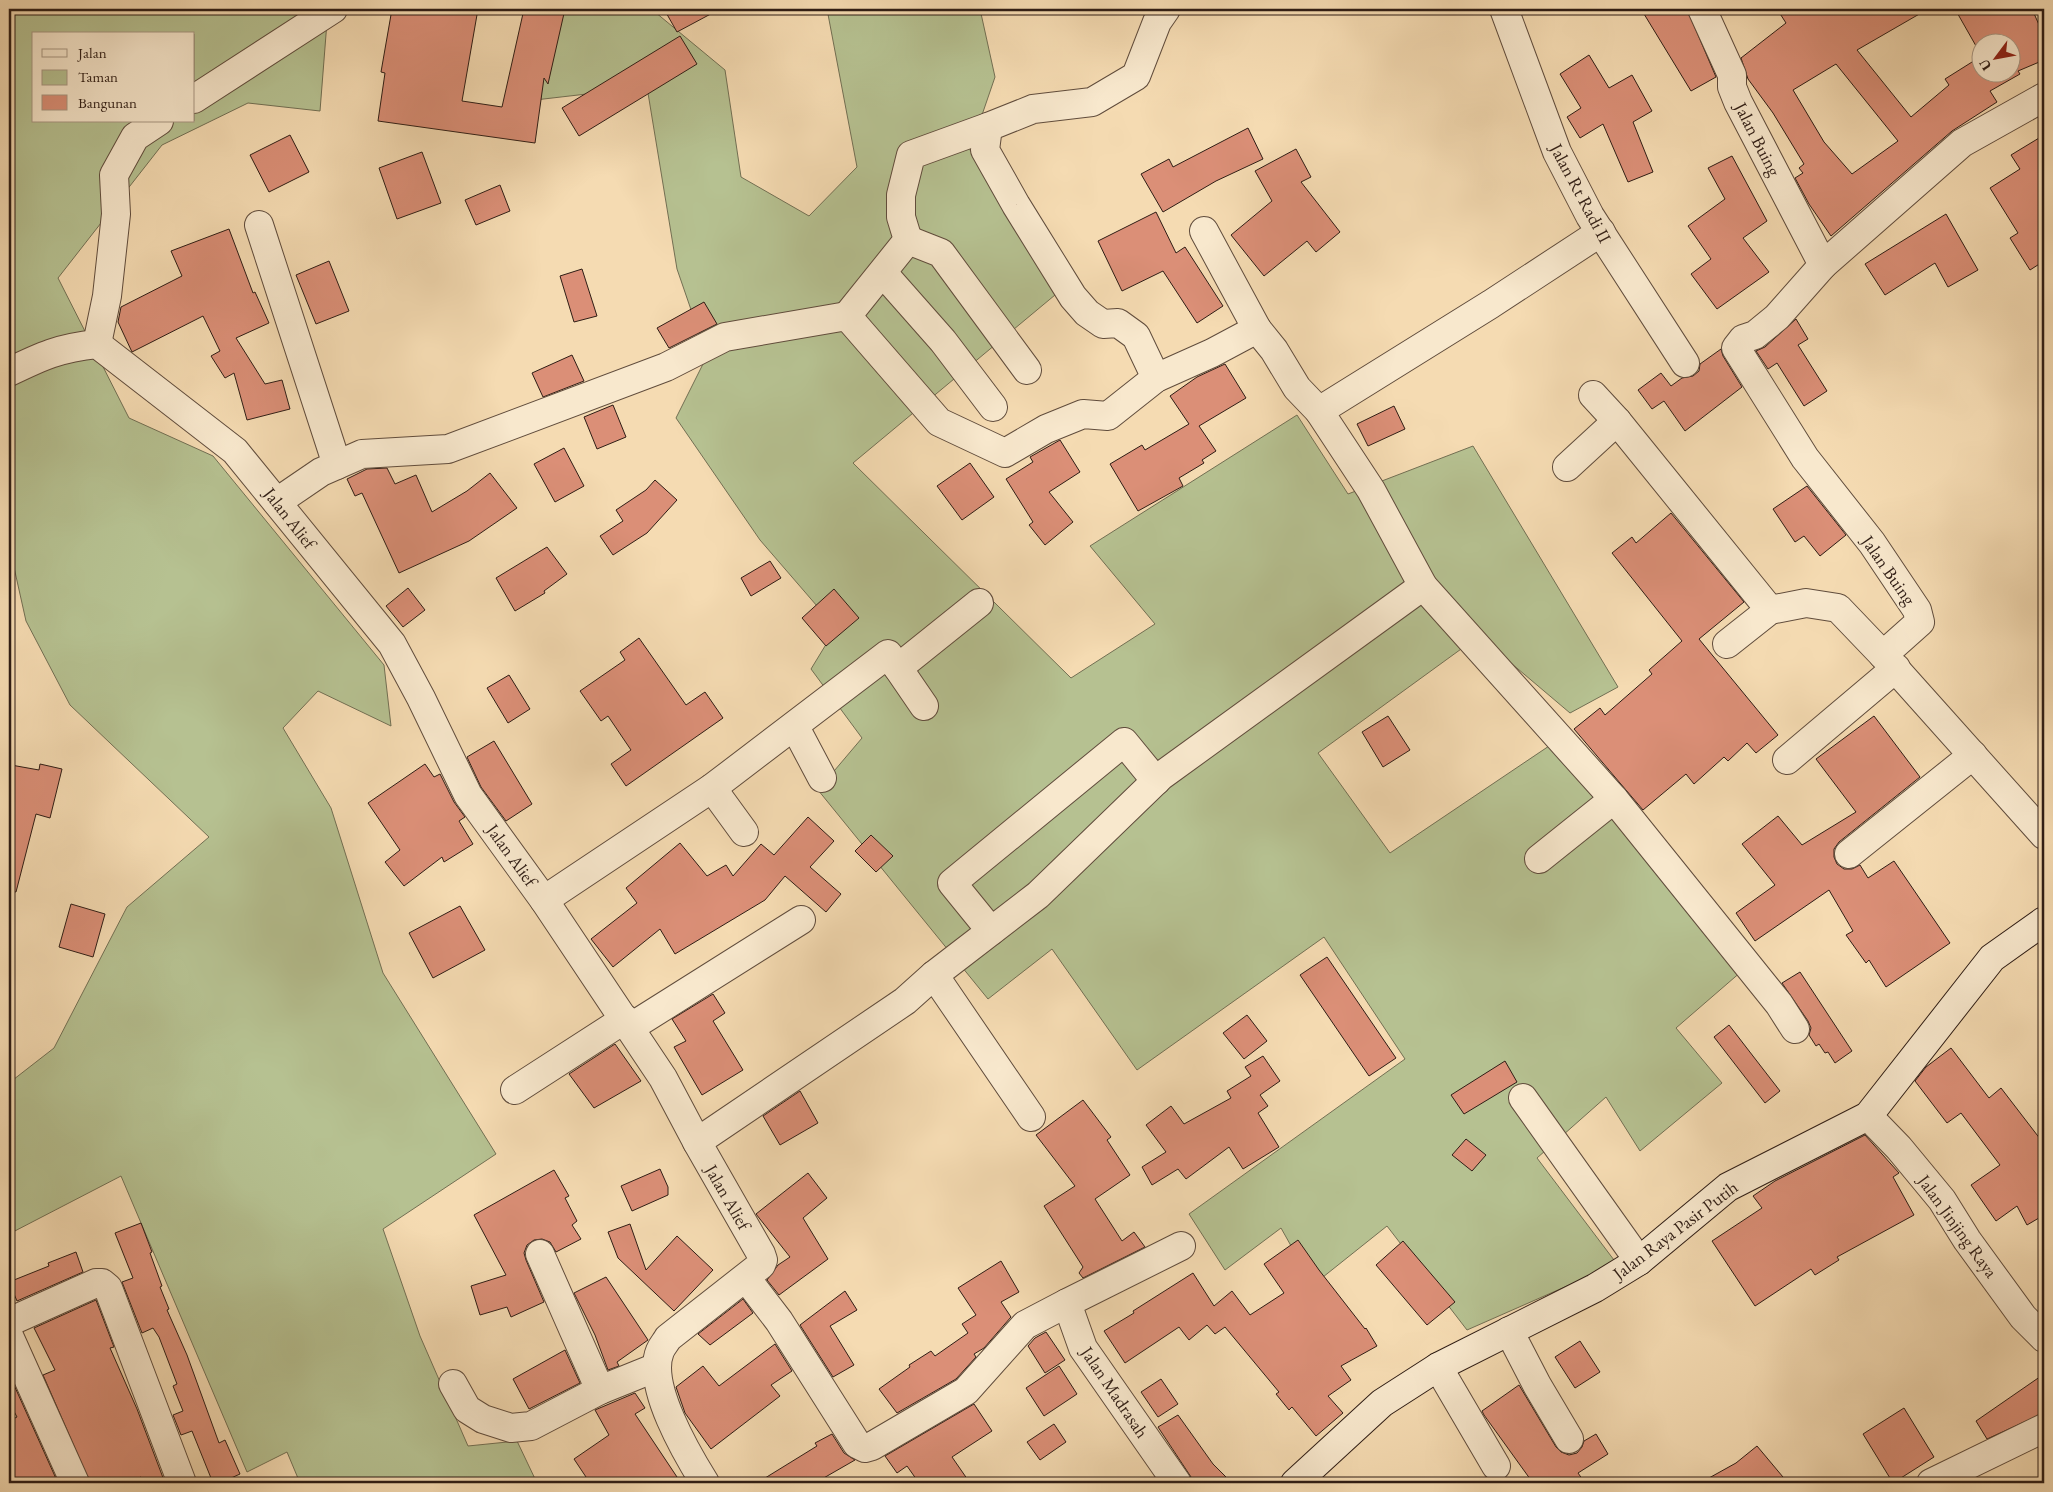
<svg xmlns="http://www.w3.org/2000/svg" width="2053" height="1492" font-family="'EB Garamond',serif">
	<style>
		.green { fill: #b6c191; stroke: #726f53; fill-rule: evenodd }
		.building { fill: #db8f77; stroke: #2f1d15; fill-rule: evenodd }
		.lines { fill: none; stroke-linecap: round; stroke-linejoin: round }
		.street-casing { stroke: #604c3c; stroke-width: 30 }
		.secondary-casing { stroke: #2f1d15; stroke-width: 30 }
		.street { stroke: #f8e8cd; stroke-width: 28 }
		.secondary { stroke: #f8e8cd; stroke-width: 28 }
		.labels { text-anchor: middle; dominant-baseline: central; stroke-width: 4; stroke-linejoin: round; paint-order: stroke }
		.street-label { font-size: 18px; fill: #2f1d15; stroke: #f8e8cd }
	</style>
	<rect width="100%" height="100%" fill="#f5dbb2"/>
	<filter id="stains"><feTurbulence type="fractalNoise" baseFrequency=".004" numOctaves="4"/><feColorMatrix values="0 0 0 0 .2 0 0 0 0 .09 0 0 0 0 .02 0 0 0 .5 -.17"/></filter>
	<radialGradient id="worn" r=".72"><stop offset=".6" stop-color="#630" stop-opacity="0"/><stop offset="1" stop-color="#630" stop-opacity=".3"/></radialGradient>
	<g class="green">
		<path d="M9,9h319l-8,102 -72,-8 -86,42 -104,133 71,140 84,38 171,209 7,61 -73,-35 -35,37 48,80 52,165 113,181 -113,75 37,107 48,110 49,-5 20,42h-237l-13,-31 -40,20 -126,-296 -112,58v-151l45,-35 73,-141 82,-70 -139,-132 -44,-84 -17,-76zM34,34h160v87h-160z"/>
		<polygon points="537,9 654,9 655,12 725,70 741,177 809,216 857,167 827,9 980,9 995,77 970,150 1061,290 853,463 1071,678 1155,624 1090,546 1297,415 1348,494 1473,446 1618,687 1570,713 1479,636 1318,753 1390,853 1552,744 1757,958 1676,1028 1722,1083 1640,1151 1606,1097 1537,1158 1617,1264 1467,1330 1387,1226 1313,1285 1281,1228 1225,1270 1189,1214 1405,1059 1324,937 1137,1070 1052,949 988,999 818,790 862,738 811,669 836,628 760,540 676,418 707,356 677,269 647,87 535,100"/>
	</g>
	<g class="building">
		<polygon points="392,9 478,9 462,101 502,107 524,9 565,9 548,84 544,78 535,143 378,121 385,73 381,72"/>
		<polygon points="664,9 720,9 677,32"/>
		<polygon points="1641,9 1687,9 1716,77 1691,91"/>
		<path d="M1777,9h151l-71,41 54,67 38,-32 -4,-6 35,-22v15h30v-30h-30v11l-25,-44h77l12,27v24l-26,11 2,3 -30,17 7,11 -45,29 -121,105 -22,-32 -14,-26 8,-5 -4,-5 5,-4 -31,-51 -25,-34 -7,-21 45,-35zM1836,64l62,77 -46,33 -28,-32 -31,-52z"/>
		<polygon points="680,36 697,64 579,136 562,108"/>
		<polygon points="1589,55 1609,88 1632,75 1652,111 1633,122 1653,172 1628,182 1603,124 1580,138 1567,117 1581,108 1560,74"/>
		<polygon points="1248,128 1263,159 1216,181 1163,212 1141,174 1169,159 1173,167"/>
		<polygon points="290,135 309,172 269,192 250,155"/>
		<polygon points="2044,135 2044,261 2030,270 2010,238 2018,233 1990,188 2020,169 2011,155"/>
		<polygon points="1296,149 1311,177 1301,182 1340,232 1316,252 1307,241 1264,276 1231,235 1272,201 1255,171"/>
		<polygon points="422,152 441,203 397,219 379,168"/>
		<polygon points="1732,156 1767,221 1743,238 1769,272 1717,309 1691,274 1711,259 1688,226 1725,199 1708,168"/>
		<polygon points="500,185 510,211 476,225 465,200"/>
		<polygon points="1156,212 1176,253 1185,247 1223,306 1197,323 1163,271 1122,291 1098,241"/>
		<polygon points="1946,214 1978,270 1948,287 1935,263 1885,295 1865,264"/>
		<polygon points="229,229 253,293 255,292 269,323 236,338 265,384 282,380 290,409 247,420 234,373 225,378 211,356 220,351 203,316 132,352 118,322 121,307 182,276 171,251"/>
		<polygon points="329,261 349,311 316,324 296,275"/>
		<polygon points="582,269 597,316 574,322 560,276"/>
		<polygon points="704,302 717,324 669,348 657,328"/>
		<polygon points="1796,319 1808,339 1798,345 1827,391 1804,406 1777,363 1768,369 1756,351 1765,347"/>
		<polygon points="1721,349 1723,356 1742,387 1685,431 1664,401 1652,409 1638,390 1661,373 1671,386 1682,378 1693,376 1699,371 1700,364"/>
		<polygon points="572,355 584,381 543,397 532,373"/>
		<polygon points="1225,364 1246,398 1199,426 1216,451 1202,460 1204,463 1179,478 1183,486 1138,511 1110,464 1142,445 1145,450 1189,424 1170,396 1197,377"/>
		<polygon points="613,405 626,437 597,449 584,417"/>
		<polygon points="1394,406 1405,429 1368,446 1357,424"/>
		<polygon points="1060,440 1080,472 1049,492 1073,522 1045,545 1029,525 1033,522 1006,479 1033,462 1030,457"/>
		<polygon points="564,448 584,486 555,502 534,464"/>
		<polygon points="970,463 994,497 962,520 937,486"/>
		<polygon points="387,468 395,484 416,475 432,512 467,491 490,473 517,508 469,541 399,573 362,493 355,496 347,479 367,469"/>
		<polygon points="655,480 677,500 647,533 613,555 600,536 623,521 616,510 646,490"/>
		<polygon points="1807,486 1846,535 1820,556 1804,536 1795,542 1773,509"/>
		<polygon points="1671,513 1744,602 1699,639 1778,735 1756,753 1747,743 1728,761 1724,757 1694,784 1686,774 1643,810 1574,729 1600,708 1605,715 1652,674 1649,670 1682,641 1612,553 1632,537 1636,543"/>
		<polygon points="547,547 567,574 544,591 545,593 515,611 496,578"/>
		<polygon points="770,561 781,578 751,596 741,578"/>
		<polygon points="408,588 425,610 403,627 386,606"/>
		<polygon points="834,589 859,618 826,646 802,618"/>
		<polygon points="639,638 686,705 705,692 723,718 626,786 611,764 631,750 608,716 601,721 580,691 625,660 620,652"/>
		<polygon points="509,675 530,709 508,723 487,688"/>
		<polygon points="1388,716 1410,750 1383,767 1362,732"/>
		<polygon points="1874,716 1920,777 1839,842 1834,849 1834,857 1837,864 1844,869 1852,869 1860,865 1868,878 1894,861 1950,943 1886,987 1869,960 1866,963 1846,935 1853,931 1829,890 1755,941 1736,913 1775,885 1742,844 1778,816 1802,845 1856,812 1816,759"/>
		<polygon points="494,741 532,804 506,821 481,787 467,757"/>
		<polygon points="40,764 62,769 50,818 36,814 16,892 9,891 9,778 11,765 39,770"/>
		<polygon points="425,764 434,777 440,774 454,802 465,817 459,821 473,844 444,862 442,857 404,886 385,862 400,850 368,803"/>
		<polygon points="808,817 834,841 810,867 841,894 826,912 785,876 765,900 675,954 660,929 613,967 591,939 637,903 626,888 680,843 707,876 726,865 733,876 761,844 774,855"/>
		<polygon points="871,835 893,856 876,872 855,851"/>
		<polygon points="71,904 105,914 93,957 59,947"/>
		<polygon points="460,906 485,950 433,978 409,933"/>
		<polygon points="1327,957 1396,1058 1369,1076 1300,975"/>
		<polygon points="1800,972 1852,1051 1835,1063 1828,1052 1825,1053 1819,1044 1816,1046 1809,1035 1811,1028 1808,1021 1782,983"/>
		<polygon points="713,994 725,1013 713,1021 743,1070 702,1095 674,1047 686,1041 672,1019"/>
		<polygon points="1247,1015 1267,1041 1244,1059 1223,1033"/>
		<polygon points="1729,1025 1780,1091 1765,1103 1714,1037"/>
		<polygon points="615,1044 641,1081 594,1108 569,1074"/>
		<polygon points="1951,1048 1989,1098 2001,1088 2044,1144 2044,1215 2027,1225 2017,1206 1996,1221 1971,1185 2000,1165 1961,1113 1947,1123 1915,1081 1926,1067"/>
		<polygon points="1263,1056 1280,1081 1260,1095 1268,1106 1258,1113 1279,1147 1243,1169 1229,1147 1186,1179 1178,1169 1152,1185 1142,1167 1166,1152 1146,1125 1171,1106 1184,1124 1231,1098 1227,1091 1251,1076 1245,1067"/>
		<polygon points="1505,1061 1517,1082 1464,1114 1451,1095"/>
		<polygon points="800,1091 818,1123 780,1145 763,1116"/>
		<polygon points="1083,1100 1111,1137 1107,1140 1130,1175 1095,1199 1122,1241 1134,1232 1145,1247 1083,1278 1079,1273 1083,1267 1044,1206 1075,1186 1036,1135"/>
		<polygon points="1865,1135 1899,1173 1893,1177 1914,1215 1837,1257 1839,1260 1815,1275 1811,1269 1755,1306 1712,1241 1762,1208 1753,1196 1775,1181"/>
		<polygon points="1466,1139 1486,1155 1472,1171 1452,1155"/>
		<polygon points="660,1169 668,1187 668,1195 632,1211 621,1186"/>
		<polygon points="554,1170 569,1196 565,1198 577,1221 572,1225 581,1239 556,1252 550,1242 542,1239 534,1240 527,1245 524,1253 526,1260 544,1302 511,1317 507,1307 480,1315 471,1286 506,1275 474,1215"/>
		<polygon points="808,1173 827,1198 803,1218 828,1259 779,1295 767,1280 778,1265 790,1257 756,1214"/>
		<polygon points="141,1223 152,1252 150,1253 162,1286 160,1287 169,1309 167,1310 187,1355 219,1443 225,1440 240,1474 220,1483 213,1483 192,1431 181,1435 173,1415 183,1411 173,1386 177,1384 159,1337 153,1328 142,1333 122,1282 133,1278 115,1233"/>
		<polygon points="630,1224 646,1270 677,1236 713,1270 674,1311 618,1258 608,1232"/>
		<polygon points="1298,1240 1319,1270 1365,1329 1366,1328 1377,1346 1341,1366 1351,1380 1328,1396 1343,1413 1316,1436 1292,1407 1289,1410 1276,1394 1279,1392 1225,1327 1215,1334 1207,1325 1189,1340 1179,1327 1125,1363 1104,1331 1134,1313 1133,1311 1193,1273 1214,1306 1232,1291 1250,1315 1284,1293 1264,1264"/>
		<polygon points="1403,1241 1455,1302 1427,1325 1376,1265"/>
		<polygon points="76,1252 83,1272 17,1301 9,1282 49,1266 48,1263"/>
		<polygon points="1001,1261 1019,1292 1001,1302 1011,1317 984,1348 974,1354 976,1357 956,1379 897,1413 879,1389 910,1367 909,1365 931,1351 935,1356 968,1333 962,1324 976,1315 958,1288"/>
		<polygon points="606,1277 648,1340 617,1362 619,1366 608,1370 595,1335 574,1293"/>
		<polygon points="845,1291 857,1310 830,1326 854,1365 833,1377 800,1325"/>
		<polygon points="743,1299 753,1313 710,1345 698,1334"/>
		<polygon points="96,1300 114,1347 110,1348 137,1409 165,1483 144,1483 141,1477 127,1483 90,1483 43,1375 55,1370 34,1328"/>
		<polygon points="1046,1332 1065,1360 1045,1373 1028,1346 1035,1338"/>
		<polygon points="1580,1341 1600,1372 1575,1388 1555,1357"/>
		<polygon points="775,1344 792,1371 771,1385 780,1396 711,1449 685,1413 676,1387 703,1366 719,1386"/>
		<polygon points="565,1350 580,1383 529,1409 513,1379"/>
		<polygon points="1059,1366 1077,1394 1044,1416 1026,1388"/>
		<polygon points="2044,1374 2044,1413 1987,1439 1976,1421"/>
		<polygon points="1161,1379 1178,1404 1158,1417 1141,1392"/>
		<polygon points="14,1385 58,1483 9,1483 9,1421 17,1417 9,1402 9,1387"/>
		<polygon points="1519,1385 1556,1447 1561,1452 1569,1455 1577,1453 1582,1447 1584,1441 1596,1434 1608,1454 1578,1473 1585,1483 1533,1483 1484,1415 1482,1411"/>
		<polygon points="635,1393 645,1408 635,1414 681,1483 590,1483 574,1459 609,1435 595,1410"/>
		<polygon points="974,1404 992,1431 952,1457 970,1483 919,1483 907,1466 897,1473 885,1456"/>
		<polygon points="1904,1408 1934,1457 1893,1483 1863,1434"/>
		<polygon points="1178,1415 1213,1464 1232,1483 1197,1483 1191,1477 1158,1427"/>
		<polygon points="1054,1424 1066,1442 1040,1460 1027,1442"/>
		<polygon points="832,1434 844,1453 855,1460 815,1483 757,1483 817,1446 815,1443"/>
		<polygon points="1757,1446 1788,1483 1700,1483 1736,1463"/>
	</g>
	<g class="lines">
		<g class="street-casing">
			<g id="street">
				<polyline points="1504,9 1557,152 1590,216 1685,363"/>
				<polyline points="1702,9 1732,75 1732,87 1738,102 1823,265"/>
				<polyline points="2044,97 1962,143 1823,265 1777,317 1755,335 1743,339 1736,348 1805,458 1872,543 1917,610 1920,622 1883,655 2044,835"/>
				<polyline points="194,99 333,9"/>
				<polyline points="259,225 337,465"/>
				<polyline points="1204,231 1257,329"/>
				<polyline points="908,240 941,253 1027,370"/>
				<polyline points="883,273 943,341 993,407"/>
				<polyline points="847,316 908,240 901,217 901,195 911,155 988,127"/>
				<polyline points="97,344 107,296 116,214 114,175 135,137 159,121"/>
				<path d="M9,372c33,-16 50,-24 88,-28l138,107 157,193 29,54 47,97 76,105 119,178 34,64 64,112 2,6 -2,5 -93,73c-2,4 -6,8 -8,13 -14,34 27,103 45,132"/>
				<polyline points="1156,378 1136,336 1118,323 1103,324 1087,313 1073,297 1016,205 985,150 988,127 1033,109 1092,102 1136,76 1157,22 1166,9"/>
				<polyline points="1593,395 1617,421"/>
				<polyline points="1319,411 1491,304 1601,232"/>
				<polyline points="1567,467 1617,421 1770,610"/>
				<polyline points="277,502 321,472 362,454 448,449 666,367 725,337 847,316 939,422 1005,453 1046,429 1083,414 1108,416 1156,378 1212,353 1257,329 1274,350 1297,388 1319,411 1371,490 1423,586 1614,799 1779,1004 1795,1029"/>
				<polyline points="1727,644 1770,610 1806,603 1838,608 1883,655"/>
				<polyline points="898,668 924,706"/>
				<polyline points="795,727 822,778"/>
				<polyline points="1787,760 1896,668"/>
				<polyline points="712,788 744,832"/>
				<polyline points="1849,854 1973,755"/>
				<polyline points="1539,859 1614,799"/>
				<polyline points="544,900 712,788 888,654 898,668 979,603"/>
				<polyline points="991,931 952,883 1124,742 1156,781"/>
				<polyline points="934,975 1031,1117"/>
				<polyline points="631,1027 801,920"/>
				<polyline points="515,1090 625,1019"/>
				<polyline points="1523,1098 1639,1261"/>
				<polyline points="1868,1116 1899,1148 1942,1200 1967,1240 2023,1317 2044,1338"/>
				<polyline points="697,1142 905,1001 934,975 1038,895 1161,776 1423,586"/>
				<polyline points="540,1254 600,1390 657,1367"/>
				<polyline points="746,1278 779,1321 857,1444 865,1448 872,1446 966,1391 1025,1325 1067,1303"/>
				<polyline points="9,1322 96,1283 102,1283 108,1288 182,1483"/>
				<polyline points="1509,1331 1537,1385 1569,1439"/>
				<polyline points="9,1336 75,1483"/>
				<polyline points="1438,1367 1496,1466"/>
				<polyline points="453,1384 467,1409 483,1419 511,1428 531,1426 600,1390"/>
				<polyline points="1177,1483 1083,1348 1067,1303 1181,1246"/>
				<polyline points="1931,1483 2044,1428"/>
			</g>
		</g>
		<g class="secondary-casing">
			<polyline id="secondary" points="1295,1483 1382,1403 1438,1367 1595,1288 1639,1261 1728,1187 1868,1116 1992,958 2044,921"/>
		</g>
		<use href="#street" class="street"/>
		<use href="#secondary" class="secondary"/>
	</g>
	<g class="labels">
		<g class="street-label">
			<text transform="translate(1758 139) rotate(63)">Jalan Buing</text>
			<text transform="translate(1581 193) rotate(62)">Jalan Rt Radi II</text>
			<text transform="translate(290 518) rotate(52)">Jalan Alief</text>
			<text transform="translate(1889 570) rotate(55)">Jalan Buing</text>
			<text transform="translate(512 855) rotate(54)">Jalan Alief</text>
			<text transform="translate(728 1197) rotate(60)">Jalan Alief</text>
			<text transform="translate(1958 1226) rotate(54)">Jalan Jinjing Raya</text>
			<text transform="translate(1675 1230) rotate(-37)">Jalan Raya Pasir Putih</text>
			<text transform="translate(1115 1392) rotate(56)">Jalan Madrasah</text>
		</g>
	</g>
	<rect width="2053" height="1492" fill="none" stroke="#f5dbb2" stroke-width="30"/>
	<rect x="10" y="10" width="2033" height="1472" fill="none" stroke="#2f1d15" stroke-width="2.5"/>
	<rect x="15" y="15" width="2023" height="1462" fill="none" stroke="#2f1d15"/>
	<rect x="32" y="32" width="162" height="90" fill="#f8e8cd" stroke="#a89783"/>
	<rect x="42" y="49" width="25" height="8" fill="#f8e8cd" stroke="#a89783"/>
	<text x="78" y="58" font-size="15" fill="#2f1d15">Jalan</text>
	<rect x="42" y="70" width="25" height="15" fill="#b6c191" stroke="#a89783"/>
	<text x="78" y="82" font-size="15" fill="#2f1d15">Taman</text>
	<rect x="42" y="95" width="25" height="15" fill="#db8f77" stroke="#a89783"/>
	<text x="78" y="108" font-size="15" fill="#2f1d15">Bangunan</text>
	<g transform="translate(1996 58) rotate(238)"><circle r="24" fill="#f8e8cd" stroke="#a89783"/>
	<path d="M0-4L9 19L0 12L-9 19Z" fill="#8f2418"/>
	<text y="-8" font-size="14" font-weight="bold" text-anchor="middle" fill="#2f1d15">U</text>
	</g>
	<rect width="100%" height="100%" filter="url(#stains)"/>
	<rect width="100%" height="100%" fill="url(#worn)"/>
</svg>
